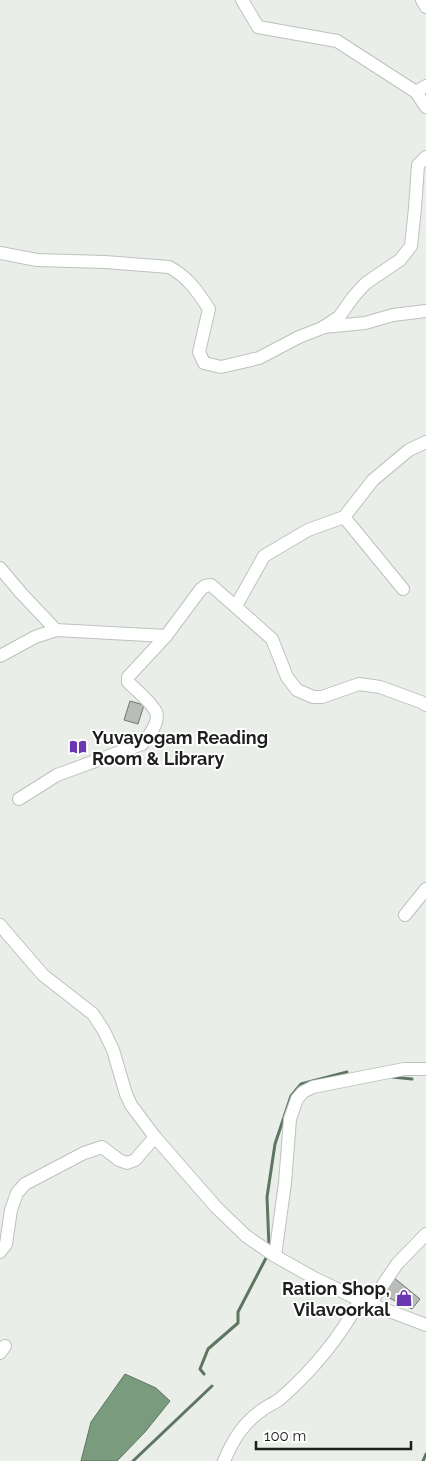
<svg xmlns="http://www.w3.org/2000/svg" width="426" height="1461" font-family="Raleway,sans-serif">
	<style>
		.water { fill: #7a9b7e; stroke: #5e7661 }
		.lines { fill: none; stroke-linecap: round; stroke-linejoin: round }
		.stream { stroke: #5e7661; stroke-width: 3 }
		.building { fill: #b9bdb9; stroke: #727672 }
		.minor-casing { stroke: #bdc2be; stroke-width: 14 }
		.minor { stroke: #fff; stroke-width: 12 }
		.labels { text-anchor: middle; dominant-baseline: central; stroke-width: 4; stroke-linejoin: round; paint-order: stroke }
		.poi-label { font-size: 18px; font-weight: bold; fill: #1d1e1d; stroke: #fff; text-anchor: start }
	</style>
	<rect width="100%" height="100%" fill="#e9eee9"/>
	<polygon class="water" points="125,1374 156,1388 170,1401 145,1432 117,1461 81,1461 91,1422"/>
	<g class="lines">
		<g class="stream">
			<polyline points="392,1077 412,1079"/>
			<polyline points="269,1247 267,1197 275,1144 291,1096 301,1084 347,1072"/>
			<polyline points="204,1374 200,1369 208,1349 238,1323 238,1312 266,1258"/>
			<polyline points="133,1461 212,1386"/>
			<polyline points="423,1461 426,1454"/>
		</g>
	</g>
	<g class="building">
		<polygon points="130,701 144,705 138,724 124,720"/>
		<polygon points="393,1277 420,1299 412,1309 381,1294"/>
	</g>
	<g class="lines">
		<g class="minor-casing">
			<g id="minor">
				<polyline points="242,0 258,27 337,41 416,92"/>
				<polyline points="422,0 426,7"/>
				<polyline points="426,86 416,92 426,107"/>
				<path d="M0,253l37,7 68,2 64,5c18,9 29,25 40,42l-10,43 5,11 17,4 38,-9 40,-21 23,-9 17,-11 15,-21 12,-13 34,-23 11,-14 4,-38 3,-43 8,-8"/>
				<polyline points="324,327 365,323 393,315 426,311"/>
				<polyline points="344,517 403,589"/>
				<polyline points="0,568 21,593 56,630"/>
				<polyline points="236,606 264,556 308,530 344,517 373,480 409,450 426,442"/>
				<polyline points="166,636 201,589 205,586 211,585 272,639 287,677 297,690 313,697 322,697 359,684 380,687 421,702 426,705"/>
				<path d="M0,656l35,-19 21,-7 110,6 -38,41v5c7,7 24,21 28,30 4,9 -7,25 -14,32l-85,31 -38,24"/>
				<polyline points="405,915 426,889"/>
				<polyline points="0,925 43,975 93,1014 104,1031 113,1050 126,1094 131,1105 155,1137 216,1207 246,1236 275,1256 316,1279 360,1300 426,1325"/>
				<polyline points="0,1252 6,1244 11,1210 17,1193 25,1184 84,1153 102,1147 119,1160 127,1163 135,1160 155,1137"/>
				<polyline points="275,1256 285,1183 290,1119 297,1099 303,1092 313,1087 404,1069 426,1069"/>
				<polyline points="370,1304 397,1264 426,1234"/>
				<polyline points="0,1353 5,1346"/>
				<path d="M224,1461c9,-21 19,-38 38,-51 6,-5 14,-7 19,-12 32,-28 59,-61 79,-98"/>
			</g>
		</g>
		<use href="#minor" class="minor"/>
	</g>
	<defs>
		<g id="library-bare" transform="scale(1.35)"><path d="M-6-4Q-3-5.5-.7-3.5V5Q-3 3-6 4ZM6-4Q3-5.5 .7-3.5V5Q3 3 6 4Z" fill="#6937af" stroke="#fff" stroke-width="2.5" paint-order="stroke"/></g>
		<g id="shop-bare" transform="scale(1.35)"><path d="M-5-2.5h2.3a2.7 3.5 0 0 1 5.4 0H5L5.5 6h-11ZM-1.5-2.5h3a1.5 2.3 0 0 0-3 0Z" fill="#6937af" stroke="#fff" stroke-width="2.5" paint-order="stroke"/></g>
	</defs>
	<g fill-rule="evenodd">
		<use href="#library-bare" x="78" y="747"/>
		<use href="#shop-bare" x="404" y="1298"/>
	</g>
	<g class="labels">
		<g class="poi-label">
			<text x="92" y="737">Yuvayogam Reading<tspan x="92" dy="21">Room &amp; Library</tspan></text>
			<text x="390" y="1288" text-anchor="end">Ration Shop,<tspan x="390" dy="21">Vilavoorkal</tspan></text>
		</g>
	</g>
	<path d="M256 1441v8h155v-8" fill="none" stroke="#1d1e1d" stroke-width="2.5"/>
	<text x="264" y="1441" font-size="15" fill="#1d1e1d" stroke="#ffffff" stroke-width="4" paint-order="stroke">100 m</text>
</svg>
